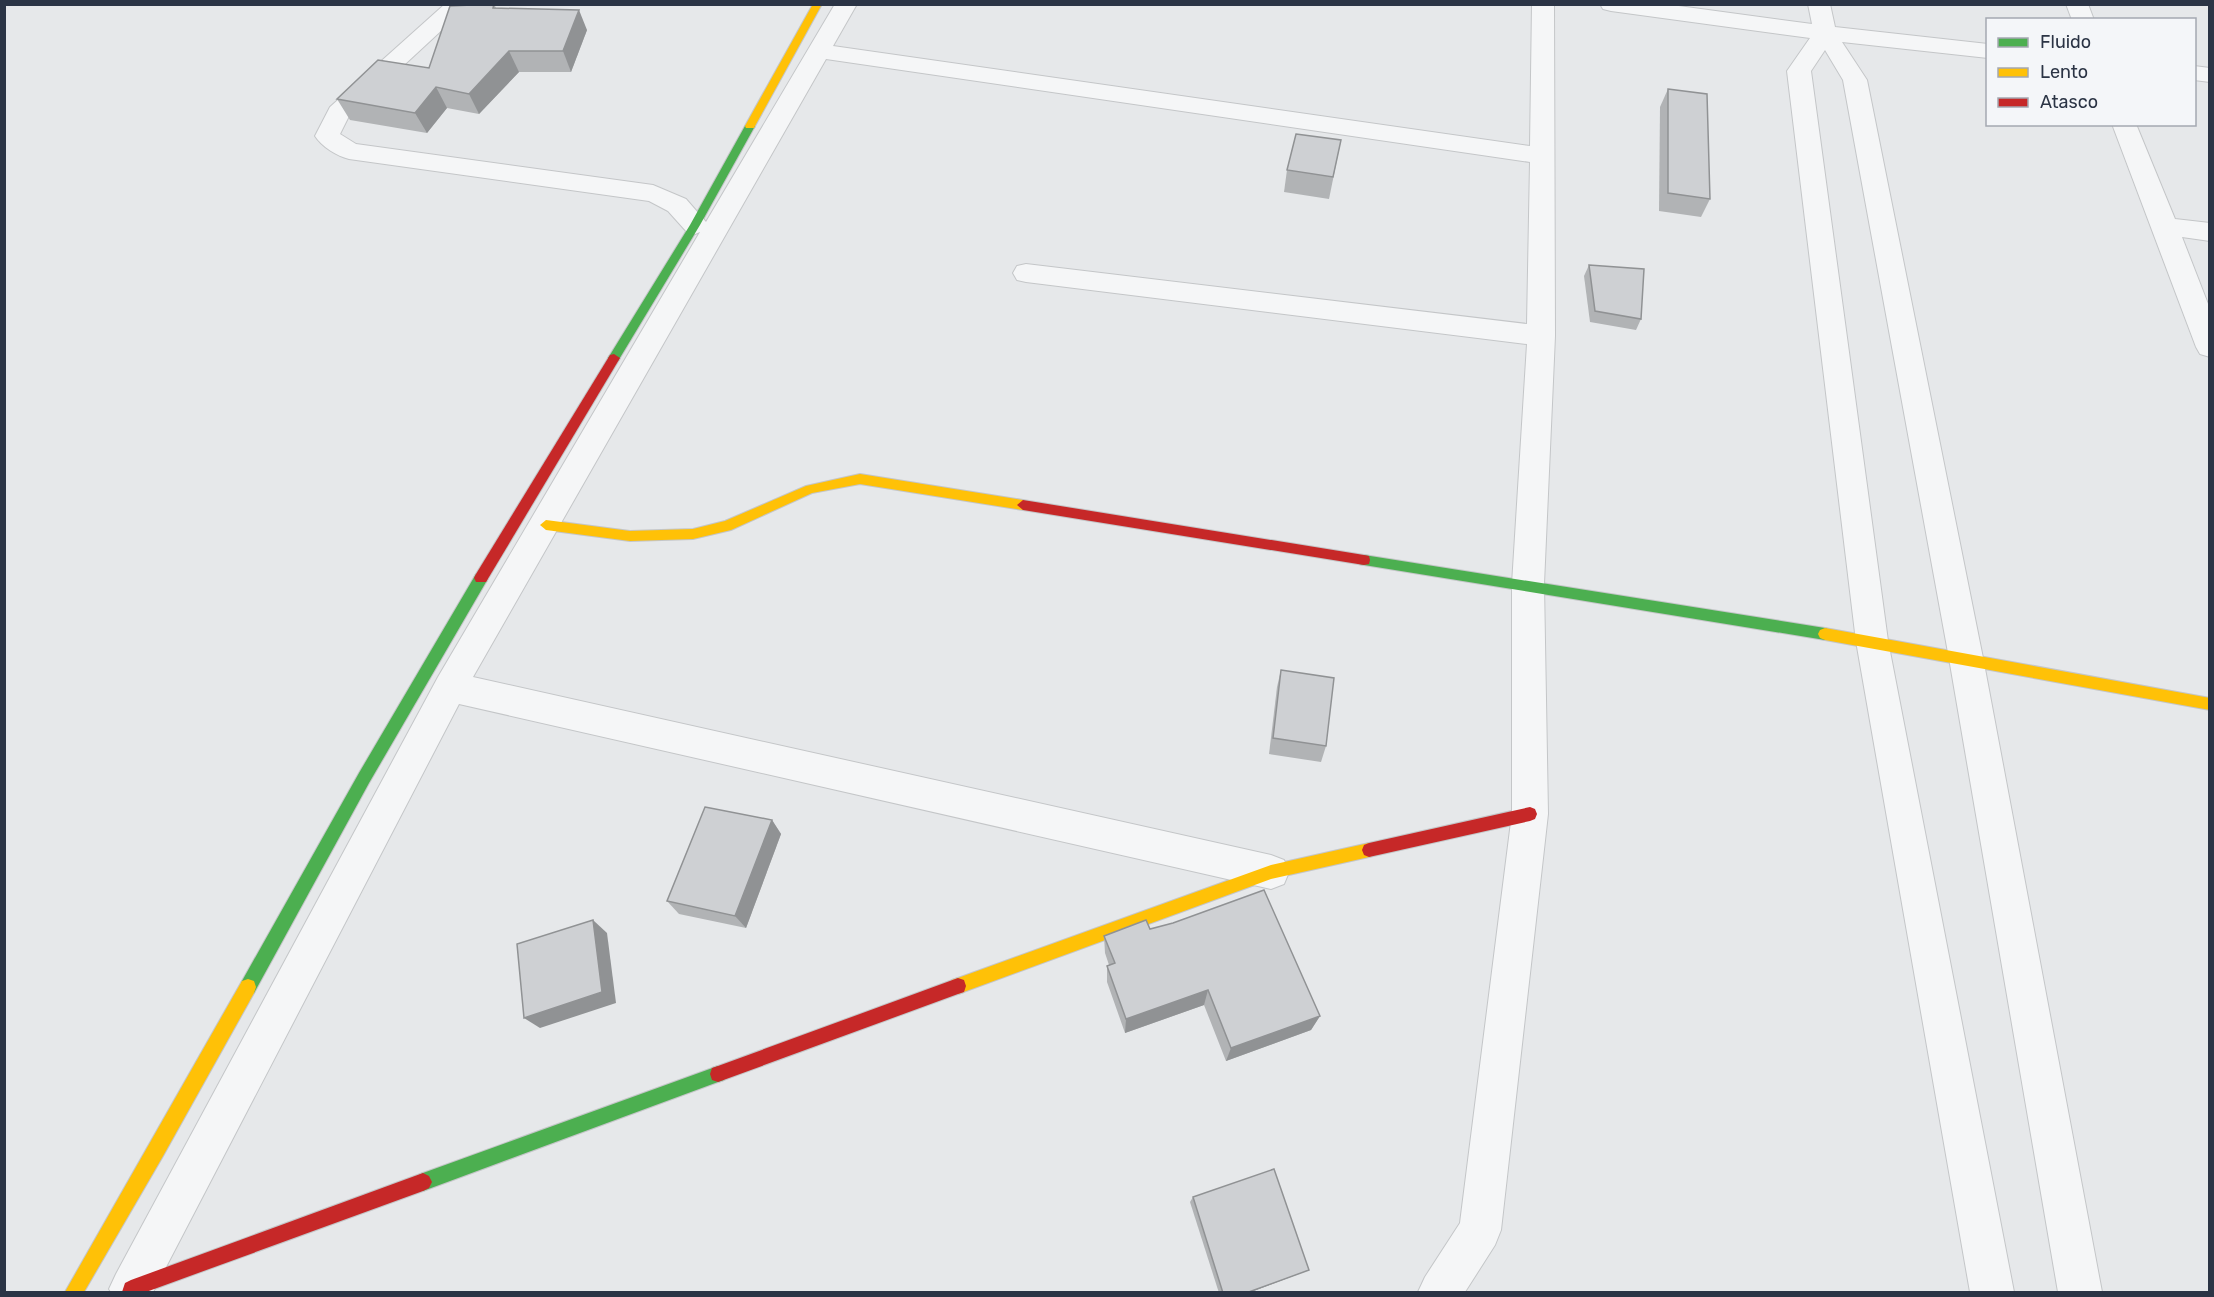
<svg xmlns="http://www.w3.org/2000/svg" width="2214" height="1297" font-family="Rubik,sans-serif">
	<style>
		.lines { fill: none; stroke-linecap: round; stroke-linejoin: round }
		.street-casing { stroke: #c4c6c8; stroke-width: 2 }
		.fast-casing { stroke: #c4c6c8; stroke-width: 2 }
		.slow-casing { stroke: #c4c6c8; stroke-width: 2 }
		.jam-casing { stroke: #c4c6c8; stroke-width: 2 }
		.street { fill: #f5f6f7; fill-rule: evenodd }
		.fast { fill: #4caf50; fill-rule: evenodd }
		.slow { fill: #ffc107; fill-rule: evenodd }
		.jam { fill: #c62828; fill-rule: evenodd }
		.wall { fill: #b1b3b5 }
		.shaded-wall { fill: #909294 }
		.building { fill: #ced0d3; stroke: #909294; stroke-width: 1.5 }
	</style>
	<rect width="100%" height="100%" fill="#e6e8ea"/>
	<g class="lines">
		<g class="street-casing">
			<g id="street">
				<path d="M445,4h25l-121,112 -9,18 16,10 297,41 33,14 20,23 129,-218h22l-24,42 697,100 2,-142h22l1,332 -11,248 4,230 -47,416 -6,15 -30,47h-47l7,-15 35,-54 52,-409v-230l15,-240 -501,-62 -9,-2 -4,-7 4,-7 9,-2 501,60 3,-162 -704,-103 -353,618 798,178 13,5 5,12 -5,12 -13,5 -812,-185 -306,588h-42l-2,-3 7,-15 322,-597 262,-445 -5,2 -9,-3 -18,-20 -19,-10 -300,-42c-12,-3 -27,-12 -34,-23l15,-29z"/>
				<polygon points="1600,4 1664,4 1812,24 1808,4 1830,4 1835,27 1988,44 1988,58 1842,42 1867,80 1983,658 2102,1292 2058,1292 1949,658 1843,80 1825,50 1811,71 1888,641 2014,1292 1970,1292 1856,641 1787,71 1810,38 1611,11 1603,9"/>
				<polygon points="2066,4 2088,4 2094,20 2072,20"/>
				<polygon points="2194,66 2210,68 2210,82 2194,80"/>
				<polygon points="2112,124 2136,124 2175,219 2210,223 2210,241 2182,237 2210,309 2210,357 2200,354 2196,347"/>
			</g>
		</g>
		<g class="fast-casing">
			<g id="fast">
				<polygon points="750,123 755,126 700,225 618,361 610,361 608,358 610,355 690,225 745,126"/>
				<polygon points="1364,555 1825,628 1830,630 1832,634 1830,638 1825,640 1364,565 1359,564 1358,560 1359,556"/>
				<polygon points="481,573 486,574 488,578 486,582 369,783 254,993 248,995 242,993 240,987 242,981 359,773 476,574"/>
				<polygon points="718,1066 724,1068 726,1074 724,1080 718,1082 423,1191 417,1188 414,1182 417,1176 423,1173"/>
			</g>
		</g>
		<g class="slow-casing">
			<g id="slow">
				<polygon points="813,4 822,4 755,126 754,128 746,128 745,126"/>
				<polygon points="860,474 1023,500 1029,505 1023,510 860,484 812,493 731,530 693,539 630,541 546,530 540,525 546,520 630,531 693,529 725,521 806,486"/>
				<polygon points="1825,628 2210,698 2210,710 1825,640 1820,638 1818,634 1820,630"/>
				<polygon points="1369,843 1374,845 1376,850 1374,855 1369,857 1271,879 958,994 952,992 950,986 952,980 958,978 1271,865"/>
				<polygon points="248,979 254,981 256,987 254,993 163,1156 84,1292 65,1292 242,981"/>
			</g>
		</g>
		<g class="jam-casing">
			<g id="jam">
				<polygon points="614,354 620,358 486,582 476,582 474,578 476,574 610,355"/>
				<polygon points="1023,500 1364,555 1369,556 1370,560 1369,564 1364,565 1023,510 1017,505"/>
				<polygon points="1530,807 1535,809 1537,814 1535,819 1530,821 1369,857 1364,855 1362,850 1364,845 1369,843"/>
				<polygon points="958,978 964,980 966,986 964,992 958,994 718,1082 712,1080 710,1074 712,1068 718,1066"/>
				<polygon points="423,1173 429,1176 432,1182 429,1188 423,1191 146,1292 122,1292 125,1283 131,1280"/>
			</g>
		</g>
		<use href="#street" class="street"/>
		<use href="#fast" class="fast"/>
		<use href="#slow" class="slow"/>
		<use href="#jam" class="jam"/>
	</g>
	<g class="wall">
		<polygon points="494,4 496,8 587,30 571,72 519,72 479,114 447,108 427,133 350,120 337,99 429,68"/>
		<polygon points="1668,89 1710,199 1701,217 1659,211 1660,107"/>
		<polygon points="1341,140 1329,199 1284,192 1287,170"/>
		<polygon points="1589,265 1641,319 1636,330 1590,322 1584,276"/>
		<polygon points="1281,670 1326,746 1321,762 1269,754 1277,687"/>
		<polygon points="772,820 781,834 746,928 679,914 667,901"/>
		<polygon points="1150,929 1320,1016 1311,1030 1226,1061 1204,1005 1125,1033 1107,982 1107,966 1109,965 1105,953 1104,936"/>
		<polygon points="1193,1197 1309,1270 1248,1293 1219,1293 1190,1202"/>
	</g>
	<g class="shaded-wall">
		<polygon points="579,10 587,30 571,72 563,51"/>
		<polygon points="509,51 519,72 479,114 469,94"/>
		<polygon points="436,87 447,108 427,133 415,113"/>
		<polygon points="772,820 781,834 746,928 735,916"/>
		<polygon points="593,920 607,933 616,1003 540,1028 524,1018"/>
		<polygon points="1208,990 1204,1005 1125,1033 1126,1019"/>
		<polygon points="1320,1016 1311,1030 1226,1061 1231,1048"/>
		<polygon points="1309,1270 1248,1293 1246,1293"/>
	</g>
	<g class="building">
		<polygon points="494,4 493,8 579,10 563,51 509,51 469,94 436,87 415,113 337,99 378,60 429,68 450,6"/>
		<polygon points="1668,89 1707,94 1710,199 1668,193"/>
		<polygon points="1296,134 1341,140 1333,177 1287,170"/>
		<polygon points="1589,265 1644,269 1641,319 1595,311"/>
		<polygon points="1281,670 1334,678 1326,746 1273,738"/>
		<polygon points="705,807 772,820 735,916 667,901"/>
		<polygon points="1264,890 1320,1016 1231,1048 1208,990 1126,1019 1107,966 1115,963 1104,936 1146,920 1150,929 1173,923"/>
		<polygon points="593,920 602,992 524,1018 517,944"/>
		<polygon points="1274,1169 1309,1270 1246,1293 1223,1293 1193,1197"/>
	</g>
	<rect width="2214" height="1297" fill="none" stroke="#2b3445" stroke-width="12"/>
	<rect x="1986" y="18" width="210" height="108" fill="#f4f6f9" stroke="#a4a8b1" stroke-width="1.5"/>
	<rect x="1998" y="38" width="30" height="9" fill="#4caf50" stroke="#a4a8b1" stroke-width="1.5"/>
	<text x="2040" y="48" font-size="18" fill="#2b3445">Fluido</text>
	<rect x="1998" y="68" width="30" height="9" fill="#ffc107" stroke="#a4a8b1" stroke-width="1.5"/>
	<text x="2040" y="78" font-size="18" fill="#2b3445">Lento</text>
	<rect x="1998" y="98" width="30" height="9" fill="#c62828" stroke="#a4a8b1" stroke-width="1.5"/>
	<text x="2040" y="108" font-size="18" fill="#2b3445">Atasco</text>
</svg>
